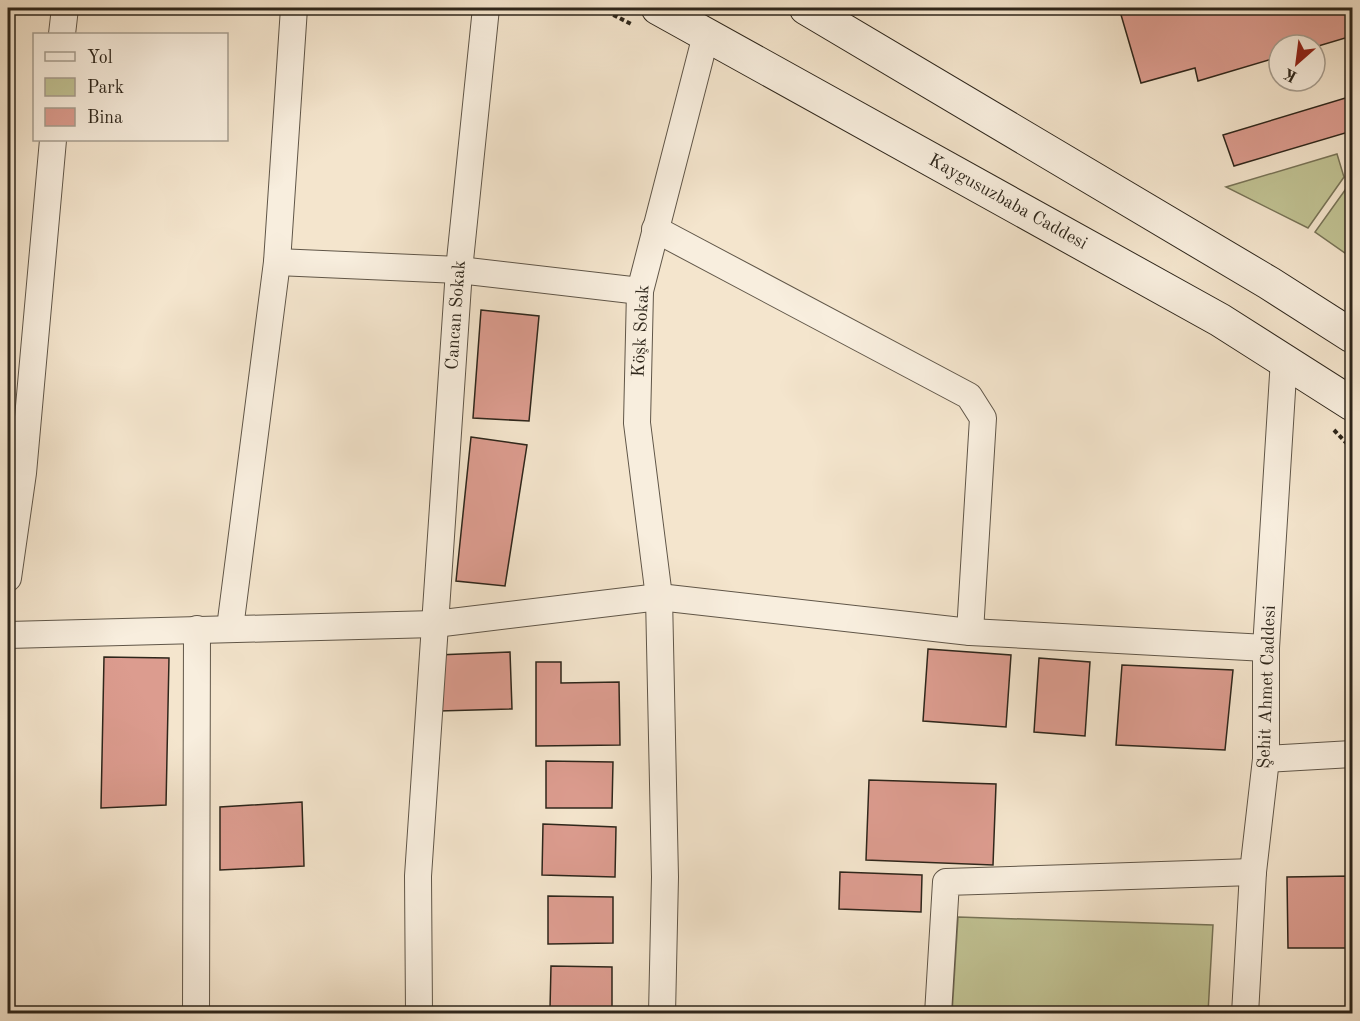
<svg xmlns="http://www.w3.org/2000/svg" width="1360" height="1021" font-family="'Old Standard TT',serif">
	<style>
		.green { fill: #c1c394; stroke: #787458; stroke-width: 1.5 }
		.building { fill: #dc9c8f; stroke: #2e261b; stroke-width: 1.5 }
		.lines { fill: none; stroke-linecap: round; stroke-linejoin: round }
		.minor-casing { stroke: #605648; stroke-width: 28 }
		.secondary-casing { stroke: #2e261b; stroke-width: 35 }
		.path { stroke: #2e261b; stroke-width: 4; stroke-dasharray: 4.5 3; stroke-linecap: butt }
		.minor { stroke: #f8eede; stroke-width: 26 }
		.secondary { stroke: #f8eede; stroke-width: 33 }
		.labels { text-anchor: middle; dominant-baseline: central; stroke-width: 4.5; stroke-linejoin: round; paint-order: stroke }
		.street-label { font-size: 18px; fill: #2e261b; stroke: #f8eede }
	</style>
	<rect width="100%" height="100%" fill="#f4e5cd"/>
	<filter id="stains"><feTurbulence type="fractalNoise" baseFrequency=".00333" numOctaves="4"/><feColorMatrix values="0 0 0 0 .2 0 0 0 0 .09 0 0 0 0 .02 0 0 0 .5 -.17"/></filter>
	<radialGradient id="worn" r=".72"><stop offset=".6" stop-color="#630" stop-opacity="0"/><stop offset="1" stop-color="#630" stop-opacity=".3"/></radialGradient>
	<g class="green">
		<polygon points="1337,154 1344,177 1308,228 1226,187"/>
		<polygon points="1348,186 1352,190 1352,258 1315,232"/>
		<polygon points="958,917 1213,925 1208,1013 952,1013"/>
	</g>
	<g class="building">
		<polygon points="1119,8 1352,8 1352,36 1315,47 1279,45 1279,57 1198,81 1195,68 1141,83"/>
		<polygon points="1352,96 1352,131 1234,166 1223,135"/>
		<polygon points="481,310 539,316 529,421 473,418"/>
		<polygon points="471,437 527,445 505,586 456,581"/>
		<polygon points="928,649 1011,655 1006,727 923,721"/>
		<polygon points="510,652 512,709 439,711 437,655"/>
		<polygon points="104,657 169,658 166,805 101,808"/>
		<polygon points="1039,658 1090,662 1085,736 1034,732"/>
		<polygon points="536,662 561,662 561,683 619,682 620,745 536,746"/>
		<polygon points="1122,665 1233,670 1225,750 1116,745"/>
		<polygon points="546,761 613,762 612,808 546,808"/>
		<polygon points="869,780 996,784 993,865 866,860"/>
		<polygon points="302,802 304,866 220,870 220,807"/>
		<polygon points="543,824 616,827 615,877 542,875"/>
		<polygon points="840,872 922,875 921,912 839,909"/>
		<polygon points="1352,876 1352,948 1288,948 1287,877"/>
		<polygon points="548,896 613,897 613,943 548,944"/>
		<polygon points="551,966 612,967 612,1009 550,1009"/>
	</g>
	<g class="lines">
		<g class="minor-casing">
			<g id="minor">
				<polyline points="62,34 65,8"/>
				<polyline points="655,229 969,396 983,418 970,632"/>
				<polyline points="277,262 459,270 640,291"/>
				<polyline points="8,578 23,473 53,140"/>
				<polyline points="230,628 277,262 294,8"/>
				<polyline points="8,635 435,624 659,597 970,632 1266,648"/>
				<polyline points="1266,759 1352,754"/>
				<polyline points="196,1014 197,629"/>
				<polyline points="419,1014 418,876 459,270 486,8"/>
				<polyline points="662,1014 665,877 659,597 637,423 640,291 706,35"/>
				<polyline points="938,1014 946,882 1253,872"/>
				<polyline points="1245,1014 1253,872 1266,759 1266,648 1284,359"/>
			</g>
		</g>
		<g class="secondary-casing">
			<g id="secondary">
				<polyline points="658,8 1220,320 1352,404"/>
				<polyline points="806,8 1269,283 1352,336"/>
			</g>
		</g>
		<g class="path">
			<polyline points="600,8 633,25"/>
			<polyline points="1334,430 1352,449"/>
		</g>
		<use href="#minor" class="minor"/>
		<use href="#secondary" class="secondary"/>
	</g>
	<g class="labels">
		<g class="street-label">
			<text transform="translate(1008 202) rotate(29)">Kaygusuzbaba Caddesi</text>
			<text transform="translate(456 315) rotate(-86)">Cancan Sokak</text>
			<text transform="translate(641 331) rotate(-87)">Köşk Sokak</text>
			<text transform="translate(1267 687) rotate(-88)">Şehit Ahmet Caddesi</text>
		</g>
	</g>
	<rect width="1360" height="1021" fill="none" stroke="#f4e5cd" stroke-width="30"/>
	<rect x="9" y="9" width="1342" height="1003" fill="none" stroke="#2e261b" stroke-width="3"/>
	<rect x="15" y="15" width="1330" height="991" fill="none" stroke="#2e261b" stroke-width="1.5"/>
	<rect x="33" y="33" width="195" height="108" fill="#f8eede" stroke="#a79e90" stroke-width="1.5"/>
	<rect x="45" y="52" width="30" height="9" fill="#f8eede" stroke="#a79e90" stroke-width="1.5"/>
	<text x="87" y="63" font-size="18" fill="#2e261b">Yol</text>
	<rect x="45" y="78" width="30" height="18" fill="#c1c394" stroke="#a79e90" stroke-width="1.5"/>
	<text x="87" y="93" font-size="18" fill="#2e261b">Park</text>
	<rect x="45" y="108" width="30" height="18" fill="#dc9c8f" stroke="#a79e90" stroke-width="1.5"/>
	<text x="87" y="123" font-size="18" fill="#2e261b">Bina</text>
	<g transform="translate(1297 63) rotate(208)"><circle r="28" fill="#f8eede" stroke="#a79e90" stroke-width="1.5"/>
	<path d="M0-4.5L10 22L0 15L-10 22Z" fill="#8f2418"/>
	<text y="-9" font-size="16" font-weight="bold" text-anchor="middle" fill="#2e261b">K</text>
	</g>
	<rect width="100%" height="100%" filter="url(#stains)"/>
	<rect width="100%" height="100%" fill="url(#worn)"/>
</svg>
